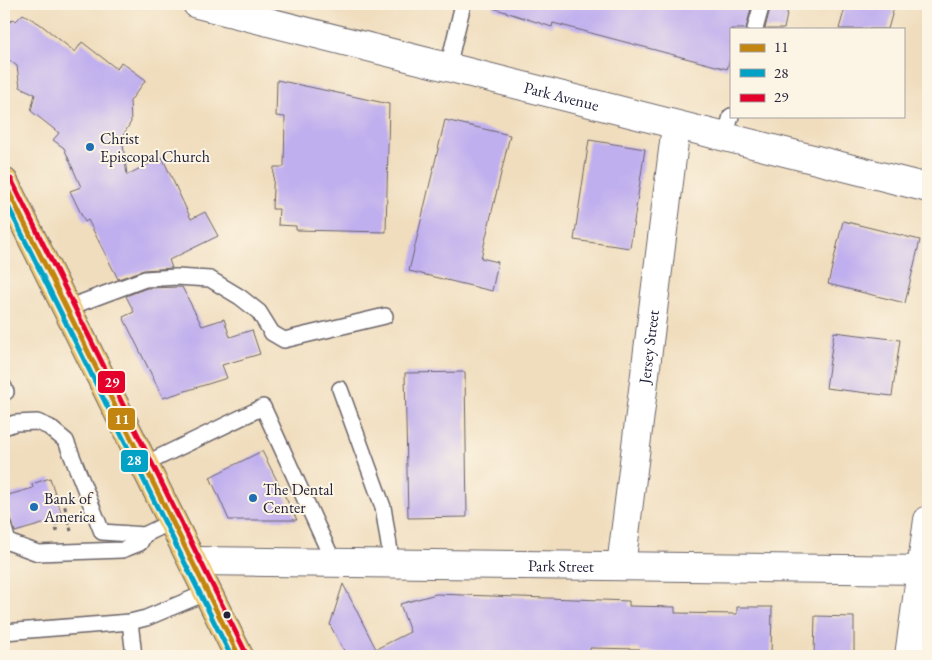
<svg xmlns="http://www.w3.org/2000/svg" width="932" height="660" font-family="'EB Garamond',serif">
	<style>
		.building { fill: #c0afee }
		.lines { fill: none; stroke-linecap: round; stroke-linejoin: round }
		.lane-casing { stroke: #6a6368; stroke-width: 18 }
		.street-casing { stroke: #6a6368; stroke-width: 30 }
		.primary-casing { stroke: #6a6368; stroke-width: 30 }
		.path { stroke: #6a6368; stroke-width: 3; stroke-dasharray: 4 4; stroke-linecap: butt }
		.lane { stroke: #fff; stroke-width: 15 }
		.street { stroke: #fff; stroke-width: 28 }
		.primary { stroke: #edc569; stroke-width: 28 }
		.bus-1-casing { stroke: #fcf5e5; stroke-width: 9 }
		.bus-2-casing { stroke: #fcf5e5; stroke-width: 9 }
		.bus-3-casing { stroke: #fcf5e5; stroke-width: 9 }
		.bus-1 { stroke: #c2850f; stroke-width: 5 }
		.bus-2 { stroke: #02a2c7; stroke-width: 5 }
		.bus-3 { stroke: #e4002b; stroke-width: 5 }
		.poi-dot { fill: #1f6fb2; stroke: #fcf5e5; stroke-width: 2 }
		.bus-dot { fill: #22223b; stroke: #fcf5e5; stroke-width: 2 }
		.labels { text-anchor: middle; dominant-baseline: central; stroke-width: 4; stroke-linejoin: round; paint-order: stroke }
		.street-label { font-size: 16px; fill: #22223b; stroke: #fcf5e5 }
		.poi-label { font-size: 16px; fill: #22223b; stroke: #fcf5e5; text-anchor: start }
		.line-badge { stroke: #fcf5e5; stroke-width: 2 }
		.badge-label { font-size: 14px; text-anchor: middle; font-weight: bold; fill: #fff }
	</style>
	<rect width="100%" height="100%" fill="#fcf5e5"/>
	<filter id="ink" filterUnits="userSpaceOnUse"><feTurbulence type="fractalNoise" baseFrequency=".02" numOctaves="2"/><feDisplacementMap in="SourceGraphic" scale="10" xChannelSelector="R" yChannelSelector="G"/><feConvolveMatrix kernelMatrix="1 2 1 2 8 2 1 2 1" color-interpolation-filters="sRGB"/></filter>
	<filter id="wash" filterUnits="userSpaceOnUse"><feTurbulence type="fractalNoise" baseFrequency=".0096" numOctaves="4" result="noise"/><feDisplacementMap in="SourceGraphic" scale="20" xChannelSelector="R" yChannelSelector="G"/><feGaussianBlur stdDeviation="1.12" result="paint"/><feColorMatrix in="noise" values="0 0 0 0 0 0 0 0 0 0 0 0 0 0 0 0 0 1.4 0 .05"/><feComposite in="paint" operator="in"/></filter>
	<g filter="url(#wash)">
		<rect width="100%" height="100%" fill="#f0ddbd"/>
		<g id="blocks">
			<g class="building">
				<polygon points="493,4 752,4 746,29 731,29 731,56 727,69 553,23 552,27 493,8"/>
				<polygon points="771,4 789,4 784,29 765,29"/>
				<polygon points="846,4 895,4 888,29 839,29"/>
				<polygon points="23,14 40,24 75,52 82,42 117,69 121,62 146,80 130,101 131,122 122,137 127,175 162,157 191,219 205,212 218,236 169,260 172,268 144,270 118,279 88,220 85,222 70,191 81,187 64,148 53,140 59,133 31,111 35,94 20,87 17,66 4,56 4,28 13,19 16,21"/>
				<polygon points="277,80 389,104 386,232 296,230 296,226 278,225 279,209 272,209 274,167 284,167 285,117 276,116"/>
				<polygon points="445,120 510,135 481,258 498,262 492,291 409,271"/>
				<polygon points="589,140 645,149 630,248 574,240"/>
				<polygon points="843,221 920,240 905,303 828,284"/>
				<polygon points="182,287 202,326 224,319 230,337 252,330 260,354 222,365 227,378 163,398 123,317 134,312 126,296 147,288"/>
				<polygon points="834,332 900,340 892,396 826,388"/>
				<polygon points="465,372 467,517 408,518 405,373"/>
				<polygon points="262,451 297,520 229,520 210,477"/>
				<polygon points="50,478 63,518 15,532 5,496 33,488 32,484"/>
				<polygon points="343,584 376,649 410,632 400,604 436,594 629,601 629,606 675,607 675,613 737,614 737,607 772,607 771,656 640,652 640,649 590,648 590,656 347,656 330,625"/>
				<polygon points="815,616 854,617 854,656 814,656"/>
			</g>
		</g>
	</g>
	<g filter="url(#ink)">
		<use href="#blocks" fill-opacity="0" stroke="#6a6368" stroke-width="1"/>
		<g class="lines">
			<g class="lane-casing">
				<g id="lane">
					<polyline points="755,29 762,4"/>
					<polyline points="448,67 463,4"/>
					<polyline points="725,138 731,116"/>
					<polyline points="67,308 145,279 176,277 210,279 240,297 259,312 272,333 284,340 385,316"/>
					<polyline points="4,387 6,392"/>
					<polyline points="340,389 383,507 392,564"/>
					<polyline points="4,427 15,423 37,422 49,427 66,441 102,532 144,535 173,521"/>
					<polyline points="145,464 263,407 334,563"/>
					<polyline points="4,528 8,542 38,553 122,550 140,543 144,535"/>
					<polyline points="130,622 134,656"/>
					<polyline points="4,632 130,622 146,618 208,592"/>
				</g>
			</g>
			<g class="street-casing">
				<g id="street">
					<path id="s1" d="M197,4l731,184"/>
					<path id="s2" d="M193,561l735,9"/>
					<path id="s3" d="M621,566l55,-440"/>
					<polyline points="909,656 928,520"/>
				</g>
			</g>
			<g class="primary-casing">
				<polyline id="primary" points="4,182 239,656"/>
			</g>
			<g class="path">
				<polyline points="68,520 71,531"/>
				<polyline points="57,532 55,524 68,520 63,499"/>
			</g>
			<use href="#lane" class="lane"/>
			<use href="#street" class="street"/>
			<use href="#primary" class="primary"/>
			<g class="bus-1-casing">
				<polyline id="bus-1" points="4,182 239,656"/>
			</g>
			<g class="bus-2-casing">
				<polyline id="bus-2" points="4,198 231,656"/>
			</g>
			<g class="bus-3-casing">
				<polyline id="bus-3" points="11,179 246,653"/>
			</g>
			<use href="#bus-1" class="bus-1"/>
			<use href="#bus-2" class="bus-2"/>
			<use href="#bus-3" class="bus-3"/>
		</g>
	</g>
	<g class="poi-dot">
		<circle cx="90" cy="147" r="5"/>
		<circle cx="253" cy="498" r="5"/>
		<circle cx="34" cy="507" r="5"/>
	</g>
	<circle class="bus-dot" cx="227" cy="615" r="4.5"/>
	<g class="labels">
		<g class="street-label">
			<text stroke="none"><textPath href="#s1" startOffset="376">Park Avenue</textPath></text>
			<text stroke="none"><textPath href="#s3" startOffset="221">Jersey Street</textPath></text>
			<text stroke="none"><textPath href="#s2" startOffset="368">Park Street</textPath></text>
		</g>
		<g class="poi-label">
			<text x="100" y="138">Christ<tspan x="100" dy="18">Episcopal Church</tspan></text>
			<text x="263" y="489">The Dental<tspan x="263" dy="18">Center</tspan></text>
			<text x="44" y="498">Bank of<tspan x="44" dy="18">America</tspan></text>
		</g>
	</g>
	<g class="line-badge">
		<rect x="97" y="370" width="29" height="24" rx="5" fill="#e4002b"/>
		<rect x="107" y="407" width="29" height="24" rx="5" fill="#c2850f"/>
		<rect x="120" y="449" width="29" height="24" rx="5" fill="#02a2c7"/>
	</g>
	<g class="badge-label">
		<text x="112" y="387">29</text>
		<text x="122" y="424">11</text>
		<text x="134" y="465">28</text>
	</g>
	<rect width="932" height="660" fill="none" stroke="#fcf5e5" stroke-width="20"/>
	<rect x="730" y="28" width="175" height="90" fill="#fcf5e5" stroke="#a5a1a1"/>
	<rect x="740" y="44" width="25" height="8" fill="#c2850f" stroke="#a5a1a1"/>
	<text x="774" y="52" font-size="15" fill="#22223b">11</text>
	<rect x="740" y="69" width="25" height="8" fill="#02a2c7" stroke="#a5a1a1"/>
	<text x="774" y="78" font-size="15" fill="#22223b">28</text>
	<rect x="740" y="94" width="25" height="8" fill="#e4002b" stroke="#a5a1a1"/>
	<text x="774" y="102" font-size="15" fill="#22223b">29</text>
</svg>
